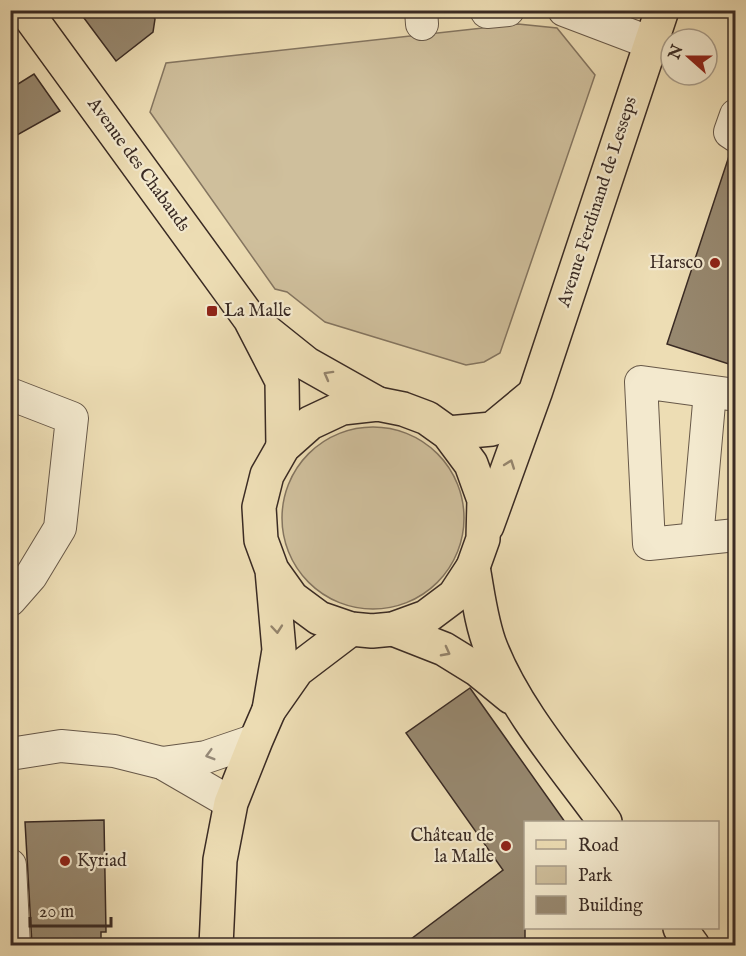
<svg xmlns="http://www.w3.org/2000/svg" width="746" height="956" font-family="'IM FELL English',serif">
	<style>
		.green { fill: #cfbf9c; stroke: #847560; stroke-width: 1.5 }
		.building { fill: #97886f; stroke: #3a2b24; stroke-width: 1.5 }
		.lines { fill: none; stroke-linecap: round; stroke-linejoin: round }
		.minor-casing { stroke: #675848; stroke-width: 34 }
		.major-casing { stroke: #3a2b24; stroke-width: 36 }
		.minor { stroke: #f3e9ce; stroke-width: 32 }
		.major { stroke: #edddb4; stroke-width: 33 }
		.oneway { stroke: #94846c }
		.oneway2 { stroke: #968a79 }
		.poi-dot { fill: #8f2418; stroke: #f3e9ce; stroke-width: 2 }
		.labels { text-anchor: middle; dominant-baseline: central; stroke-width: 4.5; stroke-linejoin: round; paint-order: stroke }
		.street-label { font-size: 18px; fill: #3a2b24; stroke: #f3e9ce }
		.poi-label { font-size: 18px; fill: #3a2b24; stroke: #f3e9ce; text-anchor: end }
	</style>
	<rect width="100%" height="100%" fill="#edddb4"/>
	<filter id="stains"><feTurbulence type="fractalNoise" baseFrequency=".00333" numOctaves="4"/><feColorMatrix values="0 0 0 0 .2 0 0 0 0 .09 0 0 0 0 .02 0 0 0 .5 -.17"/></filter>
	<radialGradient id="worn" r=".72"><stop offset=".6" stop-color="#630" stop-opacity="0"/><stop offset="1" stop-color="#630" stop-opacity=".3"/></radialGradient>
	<g class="green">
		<polygon points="518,24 557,28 595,75 500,353 484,362 466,365 325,322 287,292 275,289 150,112 166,63"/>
		<circle cx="373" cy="518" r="91"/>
	</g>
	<g class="building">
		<polygon points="78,10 149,10 155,19 153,32 116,61"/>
		<polygon points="34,74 60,111 10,139 10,89"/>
		<polygon points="730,153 735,154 735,366 667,344"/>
		<polygon points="470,688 565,822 525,822 525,945 403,945 503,870 406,733"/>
		<polygon points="104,820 106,932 101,932 101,945 32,945 25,822"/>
	</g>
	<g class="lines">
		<g class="minor-casing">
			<g id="minor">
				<polyline points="421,10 422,24"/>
				<polyline points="486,10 487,12 508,10"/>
				<polyline points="564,10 651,43"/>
				<polyline points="736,115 730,132 736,136"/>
				<polyline points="10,394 72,418 60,528 31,576 10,600"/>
				<polyline points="736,395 641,382 649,544 736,535"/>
				<polyline points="697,539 710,392"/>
				<polyline points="10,754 61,746 114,751 162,763 231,803"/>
				<polyline points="162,763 206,757 256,740"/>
				<polyline points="10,865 14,946"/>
			</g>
		</g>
		<g class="major-casing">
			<g id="major">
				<polyline points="25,10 250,319 282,381 283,447"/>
				<polyline points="257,324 307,364 378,404"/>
				<polyline points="448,433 492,429 533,395"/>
				<polyline points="487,526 535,393 662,10"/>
				<path d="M473,567c5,27 8,56 18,81 25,63 75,120 114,174"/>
				<polyline points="393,629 444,649 478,670 511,697"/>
				<polyline points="269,710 279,650 272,570 261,540 259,507 267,475 283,447 310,423 342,408 378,404 403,409 427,418 448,433 471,464 484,500 483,539 473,567 454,596 426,617 393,629 372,631 351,629 319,618 292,598 272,570"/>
				<polyline points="680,928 693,946"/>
				<polyline points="216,946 220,860 231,803 256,740 269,710 297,670 351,629"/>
			</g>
		</g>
		<use href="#minor" class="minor"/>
		<use href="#major" class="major"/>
	</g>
	<defs><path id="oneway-chevron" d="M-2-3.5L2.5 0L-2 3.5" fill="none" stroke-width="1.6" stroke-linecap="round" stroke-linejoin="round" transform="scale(1.5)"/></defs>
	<g class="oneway">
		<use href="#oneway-chevron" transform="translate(328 375) rotate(-151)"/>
		<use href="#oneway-chevron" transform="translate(510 464) rotate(-70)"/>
		<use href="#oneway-chevron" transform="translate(277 629) rotate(85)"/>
		<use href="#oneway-chevron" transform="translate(446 652) rotate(28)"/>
	</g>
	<use class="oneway2" href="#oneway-chevron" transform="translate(210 755) rotate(164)"/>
	<g class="poi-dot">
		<circle cx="715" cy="263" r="6"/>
		<rect x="206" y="305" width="12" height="12" rx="3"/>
		<circle cx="506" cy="846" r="6"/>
		<circle cx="65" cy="861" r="6"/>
	</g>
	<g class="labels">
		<g class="street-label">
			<text transform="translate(138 165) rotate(54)">Avenue des Chabauds</text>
			<text transform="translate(598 202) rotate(-72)">Avenue Ferdinand de Lesseps</text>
		</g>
		<g class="poi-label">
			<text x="703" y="263">Harsco</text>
			<text x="224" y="311" text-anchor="start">La Malle</text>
			<text x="494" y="836">Château de<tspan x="494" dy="21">la Malle</tspan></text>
			<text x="77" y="861" text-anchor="start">Kyriad</text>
		</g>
	</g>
	<rect width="746" height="956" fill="none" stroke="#edddb4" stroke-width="36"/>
	<rect x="12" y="12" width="722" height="932" fill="none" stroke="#3a2b24" stroke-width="3"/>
	<rect x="18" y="18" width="710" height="920" fill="none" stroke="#3a2b24" stroke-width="1.5"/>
	<rect x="524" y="821" width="195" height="108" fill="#f3e9ce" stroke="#a99d8a" stroke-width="1.5"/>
	<rect x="536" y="840" width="30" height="9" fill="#edddb4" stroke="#a99d8a" stroke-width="1.5"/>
	<text x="578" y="851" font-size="18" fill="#3a2b24">Road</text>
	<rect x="536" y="866" width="30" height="18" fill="#cfbf9c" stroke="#a99d8a" stroke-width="1.5"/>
	<text x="578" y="881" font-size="18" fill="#3a2b24">Park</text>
	<rect x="536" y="896" width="30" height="18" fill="#97886f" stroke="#a99d8a" stroke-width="1.5"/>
	<text x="578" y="911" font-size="18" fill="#3a2b24">Building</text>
	<g transform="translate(689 57) rotate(291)"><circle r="28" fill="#f3e9ce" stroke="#a99d8a" stroke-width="1.5"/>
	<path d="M0-4.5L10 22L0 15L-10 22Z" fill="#8f2418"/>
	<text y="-9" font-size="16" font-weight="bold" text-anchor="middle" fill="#3a2b24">N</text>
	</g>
	<path d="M30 917v9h81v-9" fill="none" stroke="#3a2b24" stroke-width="3"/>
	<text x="39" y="917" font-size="18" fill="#3a2b24" stroke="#f3e9ce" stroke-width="4.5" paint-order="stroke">20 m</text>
	<rect width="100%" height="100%" filter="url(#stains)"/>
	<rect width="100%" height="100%" fill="url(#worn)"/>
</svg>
